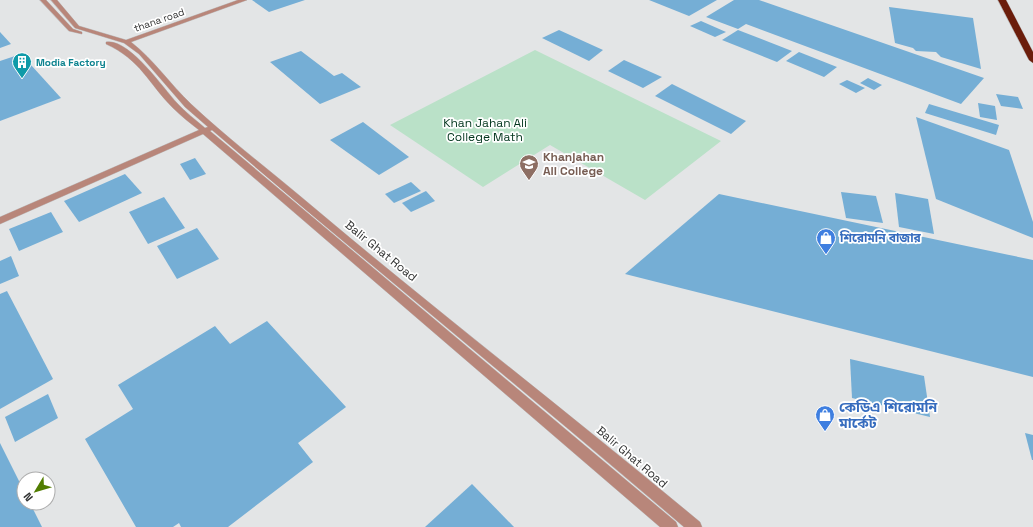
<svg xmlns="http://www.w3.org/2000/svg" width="1033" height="527" font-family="'Space Grotesk','Noto Sans Bengali',sans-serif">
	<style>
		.green { fill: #bae1c8 }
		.building { fill: #75aed5 }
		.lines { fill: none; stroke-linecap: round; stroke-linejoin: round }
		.minor-casing { stroke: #c0c1c2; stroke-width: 1 }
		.highway-casing { stroke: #c0c1c2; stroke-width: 1 }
		.minor { fill: #b8867a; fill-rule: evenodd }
		.highway { fill: #6b1d0b; fill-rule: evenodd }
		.labels { text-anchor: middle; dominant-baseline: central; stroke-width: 3.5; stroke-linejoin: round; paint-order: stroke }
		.far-street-label { font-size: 10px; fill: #323333; stroke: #fff }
		.far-culture-label { font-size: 10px; font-weight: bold; fill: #0d838f; stroke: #fff; text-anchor: start }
		.park-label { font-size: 12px; fill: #02351d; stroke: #fff }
		.education-label { font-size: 12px; font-weight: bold; fill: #785e54; stroke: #fff; text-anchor: start }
		.shop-label { font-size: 12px; font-weight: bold; fill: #366cbe; stroke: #fff; text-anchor: start }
		.street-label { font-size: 12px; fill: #323333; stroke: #fff }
		.near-shop-label { font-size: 14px; font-weight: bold; fill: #366cbe; stroke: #fff; text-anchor: start }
	</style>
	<rect width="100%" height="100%" fill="#e3e5e6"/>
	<polygon class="green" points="535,50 721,141 645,200 550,145 483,187 390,125"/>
	<g class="building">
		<polygon points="252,0 305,0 269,12"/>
		<polygon points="649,0 717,0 689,16"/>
		<polygon points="734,0 759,0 984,78 961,104 746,24 738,29 706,17"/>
		<polygon points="889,7 973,18 981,69 941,57 936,52 916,51 913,48 895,43"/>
		<polygon points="701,21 726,32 715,37 690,26"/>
		<polygon points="559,30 603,50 589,61 542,38"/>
		<polygon points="738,30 792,51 777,62 722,40"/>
		<polygon points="0,32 11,44 0,48"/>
		<polygon points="301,51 334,76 342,73 361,87 320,104 270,62"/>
		<polygon points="799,52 837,67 824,77 786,61"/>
		<polygon points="21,54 61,98 0,121 0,61"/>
		<polygon points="624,60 662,77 643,88 608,71"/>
		<polygon points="868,78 882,85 874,90 860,83"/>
		<polygon points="847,80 865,88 856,93 839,84"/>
		<polygon points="672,84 746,121 731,134 655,96"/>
		<polygon points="996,94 1018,97 1023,109 1001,106"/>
		<polygon points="978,103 995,106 997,120 980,117"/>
		<polygon points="929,104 999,125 996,135 925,113"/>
		<polygon points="916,117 1009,150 1033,222 1033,238 936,199"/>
		<polygon points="363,122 409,157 379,175 330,140"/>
		<polygon points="195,158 206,174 190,180 180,164"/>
		<polygon points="125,174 142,193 79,222 64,201"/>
		<polygon points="411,182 421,191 394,203 385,194"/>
		<polygon points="426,191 435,201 411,212 402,203"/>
		<polygon points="841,192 876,196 883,223 846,218"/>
		<polygon points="895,193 928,199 934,234 899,227"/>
		<polygon points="719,194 1033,260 1033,377 625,274"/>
		<polygon points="164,197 185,228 148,244 129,212"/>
		<polygon points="51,212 63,232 19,251 9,229"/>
		<polygon points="197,228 219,259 177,279 157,246"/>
		<polygon points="11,256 19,276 0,284 0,261"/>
		<polygon points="7,291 53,379 0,409 0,294"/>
		<polygon points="267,321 346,407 298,443 313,462 228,527 181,527 179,523 173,527 136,527 85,439 133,409 118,385 215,326 230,344"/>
		<polygon points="850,359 924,376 930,417 852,398"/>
		<polygon points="48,394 58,418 15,442 5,417"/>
		<polygon points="1025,433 1033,435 1033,460 1032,460"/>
		<polygon points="0,443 24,491 24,503 30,503 42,527 0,527"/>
		<polygon points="472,484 514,527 425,527"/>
	</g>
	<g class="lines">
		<g class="minor-casing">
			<g id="minor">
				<polygon points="40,0 46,0 73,29 82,32 82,34 69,31"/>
				<path d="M51,0h6l22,26 47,14 112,-40h9l-116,42c23,18 39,42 60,62 34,32 72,61 109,92 131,111 268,216 400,326l2,5h-18c-156,-134 -316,-263 -472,-397l-2,1 466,391 2,5h-18l-457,-393 -203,90v-7l199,-87c-9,-7 -18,-14 -26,-22 -25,-25 -32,-48 -67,-64v-2c23,-4 57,46 71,61 8,9 19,17 28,25l3,-1 -23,-20 -46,-53 -15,-11 -49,-15z"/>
			</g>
		</g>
		<g class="highway-casing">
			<polygon id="highway" points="998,0 1006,0 1033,52 1033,63 1029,60"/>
		</g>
		<use href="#minor" class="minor"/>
		<use href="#highway" class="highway"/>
	</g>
	<defs>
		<g id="building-pin" transform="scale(1)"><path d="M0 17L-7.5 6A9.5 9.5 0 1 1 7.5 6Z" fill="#0f9aa8" stroke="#fff"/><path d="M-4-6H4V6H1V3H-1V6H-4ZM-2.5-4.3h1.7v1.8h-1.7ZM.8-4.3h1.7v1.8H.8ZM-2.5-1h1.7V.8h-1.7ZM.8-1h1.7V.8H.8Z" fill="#fff"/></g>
		<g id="university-pin" transform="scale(1)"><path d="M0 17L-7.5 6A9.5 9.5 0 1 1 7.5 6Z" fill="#8d6e63" stroke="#fff"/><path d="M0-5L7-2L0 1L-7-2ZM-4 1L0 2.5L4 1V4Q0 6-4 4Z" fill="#fff"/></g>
		<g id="shop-pin" transform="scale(1)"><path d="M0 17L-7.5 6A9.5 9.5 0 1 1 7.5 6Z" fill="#3f7fe0" stroke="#fff"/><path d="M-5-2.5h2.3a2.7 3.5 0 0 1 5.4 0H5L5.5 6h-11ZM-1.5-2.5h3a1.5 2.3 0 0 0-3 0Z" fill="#fff"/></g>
	</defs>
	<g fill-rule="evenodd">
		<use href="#building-pin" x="22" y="62"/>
		<use href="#university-pin" x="529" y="164"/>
		<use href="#shop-pin" x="826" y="238"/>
		<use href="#shop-pin" x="825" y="415"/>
	</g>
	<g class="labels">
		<g class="far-street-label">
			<text transform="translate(159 20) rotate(-19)">thana road</text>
		</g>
		<g class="far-culture-label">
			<text x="36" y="62">Modia Factory</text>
		</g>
		<g class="park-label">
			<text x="485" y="123">Khan Jahan Ali<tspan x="485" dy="14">College Math</tspan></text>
		</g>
		<g class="education-label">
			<text x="543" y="157">Khanjahan<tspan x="543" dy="14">Ali College</tspan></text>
		</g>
		<g class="shop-label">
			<text x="840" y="238">শিরোমনি বাজার</text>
		</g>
		<g class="street-label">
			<text transform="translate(381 251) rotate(39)">Balir Ghat Road</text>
			<text transform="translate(632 457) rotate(40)">Balir Ghat Road</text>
		</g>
		<g class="near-shop-label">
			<text x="839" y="407">কেডিএ শিরোমনি<tspan x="839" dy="16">মার্কেট</tspan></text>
		</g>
	</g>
	<g transform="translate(36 491) rotate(232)"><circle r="19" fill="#ffffff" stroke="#adadad"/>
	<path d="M0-3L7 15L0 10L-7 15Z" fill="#517d01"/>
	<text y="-6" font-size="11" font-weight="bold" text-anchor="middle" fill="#323333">N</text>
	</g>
</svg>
